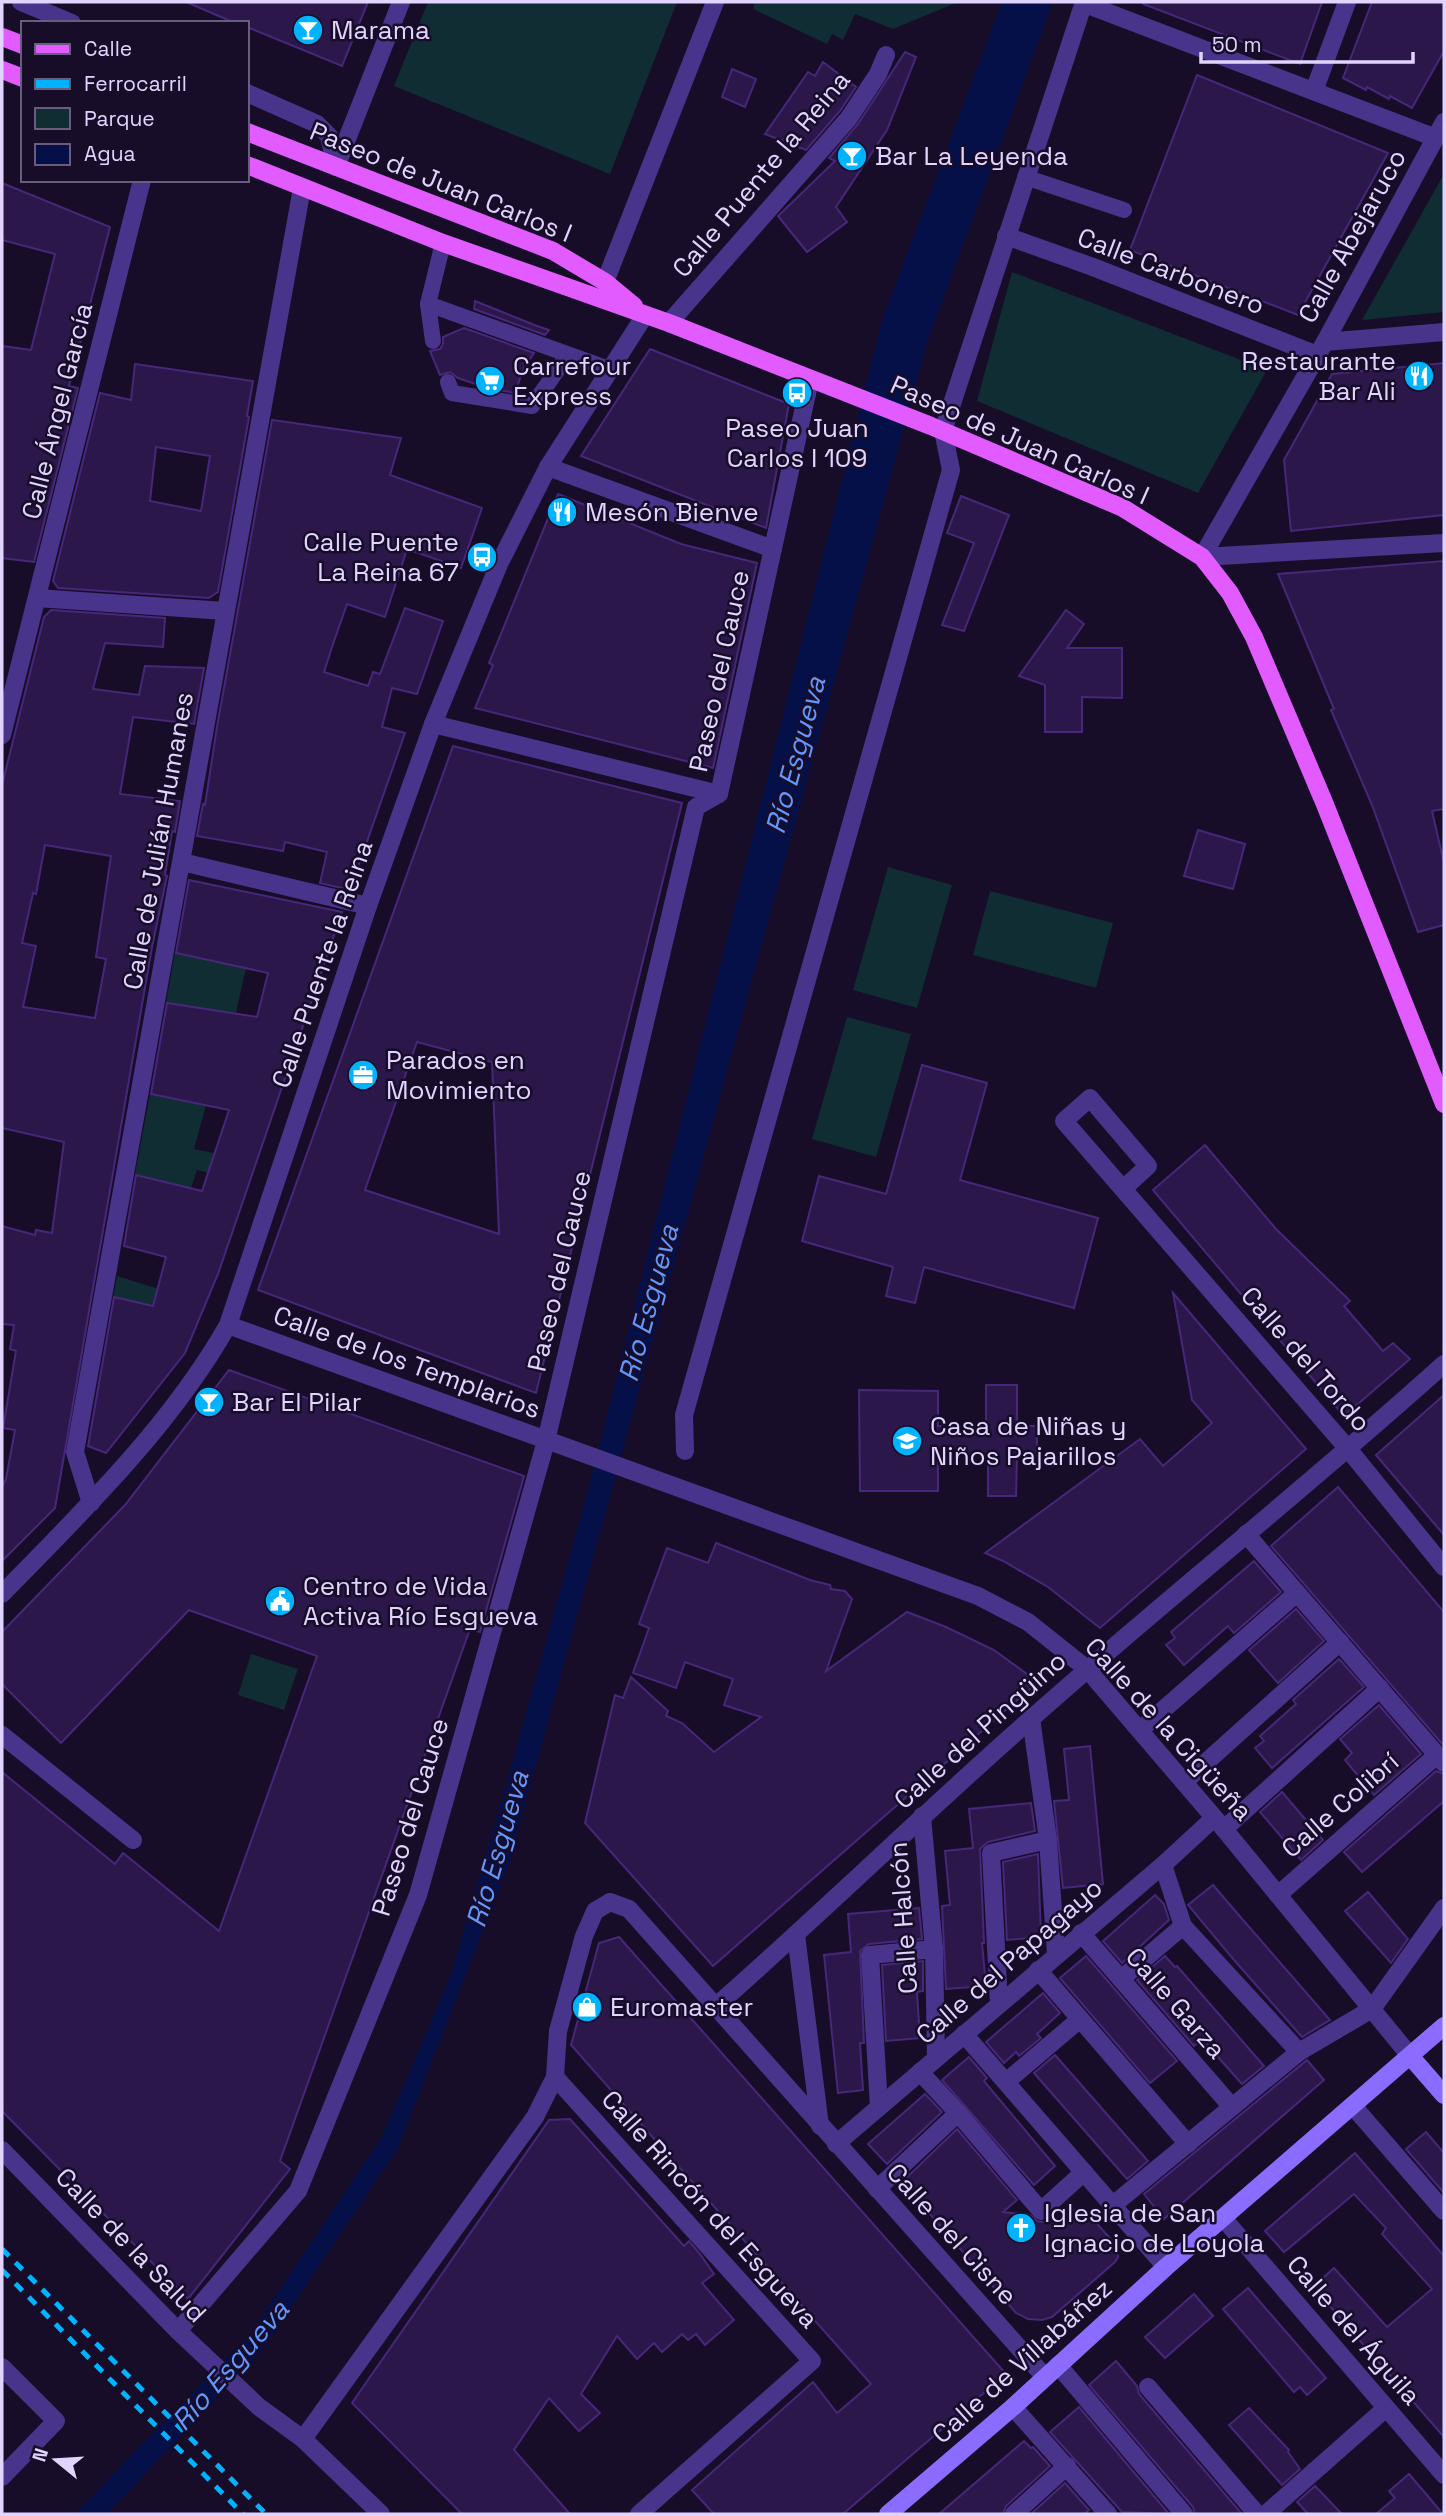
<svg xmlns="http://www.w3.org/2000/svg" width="1446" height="2516" font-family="'Space Grotesk',sans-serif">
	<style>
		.green { fill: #0f2d32 }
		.water { fill: #051049 }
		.building { fill: #2c174b; stroke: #472779; stroke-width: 2; fill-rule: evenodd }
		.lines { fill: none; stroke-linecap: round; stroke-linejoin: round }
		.lane { stroke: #48348b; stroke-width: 16 }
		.street { stroke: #48348b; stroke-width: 18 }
		.secondary { stroke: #8c6bff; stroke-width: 18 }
		.primary { stroke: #e25bff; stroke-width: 18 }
		.rail { stroke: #00b3ff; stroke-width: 5; stroke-dasharray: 10 9; stroke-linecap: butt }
		.labels { text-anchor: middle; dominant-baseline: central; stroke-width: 5; stroke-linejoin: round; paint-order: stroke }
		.poi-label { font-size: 26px; fill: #e1d4ff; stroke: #170d28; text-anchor: start }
		.street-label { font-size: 26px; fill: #e1d4ff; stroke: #170d28 }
		.water-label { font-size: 28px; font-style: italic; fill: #6297ff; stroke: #170d28 }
	</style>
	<rect width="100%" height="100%" fill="#170d28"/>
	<g class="green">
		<polygon points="428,2 677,2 610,174 394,86"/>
		<polygon points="755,2 958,2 893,29 855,14 843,40 832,34 827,44 753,9"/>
		<polygon points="1444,174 1444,312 1362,320"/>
		<polygon points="1012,272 1267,370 1198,493 977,401"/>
		<polygon points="888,867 952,885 917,1008 853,990"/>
		<polygon points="990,891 1113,923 1096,988 973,955"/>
		<polygon points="175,952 246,968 236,1013 166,1003"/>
		<polygon points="847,1017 911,1034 876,1157 812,1139"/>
		<polygon points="150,1094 206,1105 194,1149 256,1162 249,1183 197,1170 191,1188 135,1174"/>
		<polygon points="117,1276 205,1303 200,1316 113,1297"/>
		<polygon points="251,1654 298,1669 284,1710 238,1695"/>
	</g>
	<polygon class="water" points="1002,2 1053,2 928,340 508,1867 398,2148 264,2348 107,2514 74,2514 250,2334 382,2137 451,1975 499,1811 591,1480 882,321"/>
	<g class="building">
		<polygon points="186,2 368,2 342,66 247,27 247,23 235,23"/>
		<polygon points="1144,2 1322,2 1300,64 1143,4"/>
		<polygon points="1372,2 1444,2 1444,51 1412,108 1390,96 1389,99 1367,87 1366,90 1343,78"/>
		<polygon points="905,52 916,57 887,130 836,207 847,222 807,252 778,216 835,161 829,158 858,124"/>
		<polygon points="823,62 856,87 840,111 806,150 765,134 808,72 815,76"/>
		<polygon points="732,69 756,79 745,107 722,97"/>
		<polygon points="1197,75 1388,153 1298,315 1130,250"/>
		<polygon points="2,183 110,227 69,386 78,388 34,562 2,558 2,346 31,350 55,254 2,240"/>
		<polygon points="475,301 537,326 549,330 545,335 474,309"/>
		<polygon points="464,328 534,353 523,370 515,393 487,388 458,378 450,372 440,375 430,351 440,349 443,344 443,337"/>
		<polygon points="650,349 789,404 766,528 581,456"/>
		<polygon points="1444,363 1444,515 1291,531 1284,460 1332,374"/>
		<path d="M135,364l118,17 -6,35 2,1 -31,175 -9,6 -151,-10 -5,-7 47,-188 31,7zM156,447l54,9 -9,55 -51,-10z"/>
		<polygon points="272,420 401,438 390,475 482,508 461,568 407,549 385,617 347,604 332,647 324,672 368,686 373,672 380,674 405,608 443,621 417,694 392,688 382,727 405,733 350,890 320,883 327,852 285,842 283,851 197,836 203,804 205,805 217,727"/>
		<polygon points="558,494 681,544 757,563 713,768 475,708 493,665 489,663"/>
		<polygon points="961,496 1009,515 964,631 942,625 974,543 947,533"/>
		<polygon points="1444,561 1444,809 1432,811 1444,863 1444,925 1418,932 1372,805 1331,710 1334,709 1278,574"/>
		<path d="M51,610l114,8 -2,29 -58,-4 -12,46 46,6 6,-29 59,2 -10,56 -61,-7 -13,77 60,7 -5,31 -3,-1 -7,44 2,1 -15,71 -97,561 -53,53v-74l4,-8 9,-49 -12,-2 13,-77 -6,-2 4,-24 -12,-1v-98l33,9 1,-5 16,3 12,-91 -62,-14v-343l42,-168zM45,845l66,11 -15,101 10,2 -11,59 -72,-11 13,-61 -14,-3 11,-50 3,1z"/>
		<polygon points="1066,610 1084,624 1067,648 1122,648 1122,698 1082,697 1082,732 1045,732 1045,685 1019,676"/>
		<path d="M453,746l229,57 -146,590 -278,-103zM417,1042l75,20 7,172 -134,-44z"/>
		<polygon points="1198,830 1245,844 1233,889 1184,876"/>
		<polygon points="189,880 342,912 218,1274 185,1353 106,1453 88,1446 114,1297 153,1306 166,1257 124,1246 136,1175 202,1191 229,1110 151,1094 167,1003 257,1017 268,973 176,953"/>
		<polygon points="922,1065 987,1083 960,1180 1098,1218 1074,1308 924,1267 915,1303 886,1296 893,1267 802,1241 819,1176 886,1194"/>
		<polygon points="1205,1145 1276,1229 1350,1301 1344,1306 1383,1351 1393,1343 1410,1359 1344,1416 1153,1190"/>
		<polygon points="1173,1293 1306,1449 1100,1628 1048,1587 1003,1561 985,1553 1140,1439 1163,1466 1212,1423 1192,1400"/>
		<polygon points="229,1370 524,1476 480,1632 470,1629 280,2161 290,2169 188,2299 2,2111 2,1772 115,1864 123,1853 219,1931 317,1656 189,1610 61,1743 2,1684 2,1632 125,1505"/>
		<polygon points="986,1385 1017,1385 1017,1426 1037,1426 1037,1456 1017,1456 1016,1496 988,1496 988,1455 938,1455 938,1491 860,1491 859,1390 938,1391 938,1426 986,1426"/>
		<polygon points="1444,1395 1444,1535 1376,1455"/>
		<polygon points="1338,1487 1444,1612 1444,1746 1271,1546"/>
		<polygon points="716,1543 810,1580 830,1585 831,1589 845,1591 852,1599 826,1671 907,1612 946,1627 994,1650 1038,1682 713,1966 585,1823 615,1695 623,1698 631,1677 668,1711 666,1716 682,1723 714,1752 761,1717 724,1705 733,1679 685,1662 676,1688 633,1673 649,1628 639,1624 667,1548 708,1563"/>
		<polygon points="1254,1561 1281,1592 1234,1633 1228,1626 1184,1665 1166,1645 1175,1638 1171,1632"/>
		<polygon points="1296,1609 1324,1641 1278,1683 1249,1650"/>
		<polygon points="1339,1659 1364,1687 1272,1768 1255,1748 1264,1741 1260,1736 1296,1704 1293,1700"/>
		<polygon points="1379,1705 1421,1754 1374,1795 1345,1760 1352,1753 1340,1739"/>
		<polygon points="1090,1746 1103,1884 1063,1888 1054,1801 1069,1800 1064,1749"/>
		<polygon points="1436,1771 1444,1774 1444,1801 1362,1872 1344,1852"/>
		<polygon points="1282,1792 1323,1840 1301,1860 1260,1812"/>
		<polygon points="1031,1803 1035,1831 988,1842 980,1849 984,1943 982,1943 986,1986 946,1989 942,1906 950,1905 945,1851 973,1848 969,1809"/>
		<polygon points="1038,1854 1041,1937 1007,1940 1003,1862"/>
		<polygon points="1213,1885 1237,1913 1330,2020 1302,2037 1234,1960 1188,1905"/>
		<polygon points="1368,1892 1408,1939 1391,1963 1345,1911"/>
		<polygon points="1155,1895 1164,1904 1169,1920 1122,1963 1103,1941"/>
		<polygon points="919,1908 922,1939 869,1944 860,1951 864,2043 860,2043 863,2090 838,2093 824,1955 851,1952 848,1914"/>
		<polygon points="619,1937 1006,2374 843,2514 714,2514 692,2490 813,2382 837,2413 871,2384 571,2045 599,1943"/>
		<polygon points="1086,1956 1177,2061 1150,2083 1060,1978"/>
		<polygon points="1165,1956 1175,1967 1177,1966 1264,2066 1242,2084 1202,2039 1194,2046 1137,1980"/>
		<polygon points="923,1961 923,1991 917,1992 920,2038 886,2041 882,1965"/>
		<polygon points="1043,1993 1060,2013 1037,2034 1041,2038 1019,2056 1016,2052 1004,2063 986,2042"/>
		<polygon points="1055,2055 1148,2161 1127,2179 1034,2073"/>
		<polygon points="969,2057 987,2078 984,2081 1055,2166 1034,2185 942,2080"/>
		<polygon points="1307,2060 1324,2080 1164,2219 1144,2194"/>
		<polygon points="925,2094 942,2112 887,2164 868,2144"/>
		<polygon points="570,2119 684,2246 689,2241 700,2254 714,2274 702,2283 734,2320 705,2345 696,2334 688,2340 682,2334 662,2352 654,2343 637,2359 617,2336 581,2394 600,2413 579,2431 549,2398 514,2450 570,2514 462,2514 352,2403 549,2120"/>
		<polygon points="957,2129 1017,2200 1003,2212 1030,2215 1037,2221 1043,2222 1050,2218 1061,2219 1071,2211 1084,2209 1116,2245 1118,2257 1115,2262 1052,2317 1042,2320 1028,2319 1016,2313 902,2182"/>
		<polygon points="1426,2132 1444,2153 1444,2193 1406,2149"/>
		<polygon points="1355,2153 1444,2256 1444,2437 1313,2287 1334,2268 1387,2327 1432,2289 1382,2234 1386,2228 1354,2194 1284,2252 1265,2231"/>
		<polygon points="1248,2288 1326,2378 1307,2395 1300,2387 1294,2392 1223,2309"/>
		<polygon points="1194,2294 1213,2316 1165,2358 1145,2337"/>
		<polygon points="1116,2361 1137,2386 1139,2394 1242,2514 1195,2514 1193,2507 1089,2385"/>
		<polygon points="1079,2407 1169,2514 1122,2512 1050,2432"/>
		<polygon points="1249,2408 1289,2450 1288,2452 1300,2469 1282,2485 1229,2425"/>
		<polygon points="1024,2441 1031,2448 1033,2447 1050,2466 1006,2506 1003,2514 939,2514"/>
		<polygon points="1409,2474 1443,2514 1376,2514 1395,2498 1389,2491"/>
		<polygon points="1065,2483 1089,2510 1084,2514 1031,2514"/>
		<polygon points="1315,2486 1342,2514 1308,2514 1297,2502"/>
	</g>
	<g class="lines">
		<g class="lane">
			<polyline points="1025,177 1124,210"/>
			<polyline points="443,243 428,304 609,369"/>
			<polyline points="428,304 433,341"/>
			<polyline points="448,382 452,393 532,406 568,355"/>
		</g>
		<g class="street">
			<polyline points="21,2 72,23"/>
			<polyline points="1083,3 1436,138"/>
			<polyline points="1314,91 1347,2"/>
			<polyline points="247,93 317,124 329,136 336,167"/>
			<polyline points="336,167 401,2"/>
			<polyline points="1006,236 1093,267 1317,355"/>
			<polyline points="605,282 715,2"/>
			<polyline points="669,323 849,118 878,74 886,55"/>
			<polyline points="1325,342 1444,332"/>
			<polyline points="548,467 773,549"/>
			<polyline points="1202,557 1325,342 1444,122"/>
			<polyline points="1202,557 1444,543"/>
			<polyline points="37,598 225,611"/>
			<polyline points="433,724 719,794"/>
			<polyline points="2,735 142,180"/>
			<polyline points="182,862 368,906"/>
			<polyline points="1123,1189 1148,1166 1090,1098 1064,1121 1349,1450 1444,1567"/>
			<polyline points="228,1325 978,1596 1028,1622 1087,1669 1224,1829 1411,2057"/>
			<polyline points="685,1451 684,1415 951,470 943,431 1084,2"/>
			<polyline points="91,1503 75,1452 302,188"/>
			<polyline points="1246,1534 1444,1763"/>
			<path d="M2,1594c81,-83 168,-167 226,-269l140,-419 65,-182 66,-160 49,-97 97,-152"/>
			<polyline points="1031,1718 1048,1840 1056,1954"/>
			<polyline points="1140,1730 1297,1593"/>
			<polyline points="2,1735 133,1840"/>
			<polyline points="1184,1782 1340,1642"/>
			<polyline points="922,1816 934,1949 936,2057"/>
			<polyline points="1224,1829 1380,1688"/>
			<polyline points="1163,1865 1183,1926"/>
			<polyline points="1278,1895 1437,1755"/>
			<polyline points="1081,1933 1232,2107"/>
			<polyline points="796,1935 820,2126"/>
			<polyline points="1038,1970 1188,2144"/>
			<polyline points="999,2003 991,1853 1048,1840"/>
			<path d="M716,2006c107,-94 209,-194 316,-288 135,-120 278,-233 412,-354"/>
			<polyline points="964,2034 1166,2267"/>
			<polyline points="1299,2052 1372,2009 1444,1908"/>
			<polyline points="920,2072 958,2113"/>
			<polyline points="555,2077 812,2361 639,2514"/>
			<polyline points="1006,2082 1080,2019"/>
			<polyline points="1353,2106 1444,2211"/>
			<polyline points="879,2107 870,1955 934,1949"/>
			<polyline points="836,2144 1163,1865 1214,1818"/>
			<polyline points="2,2150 178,2331 259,2407 303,2439 381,2514"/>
			<polyline points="877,2189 958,2113 1041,2211 1084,2172"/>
			<polyline points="1113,2205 1299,2052 1183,1926 1121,1979"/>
			<polyline points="1223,2218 1444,2475"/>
			<polyline points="178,2331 298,2191 418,1895 546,1441 696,807 719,794 810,380"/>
			<polyline points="1058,2365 1184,2514"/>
			<polyline points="2,2367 56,2421 2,2477"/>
			<polyline points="1148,2387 1257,2514"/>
			<polyline points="1013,2407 1108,2514"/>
			<polyline points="303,2439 535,2117 555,2077 558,2031 584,1936 595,1911 610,1902 629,1909 1045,2377"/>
			<polyline points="1014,2514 1067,2466"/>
			<polyline points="1266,2514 1386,2408"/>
		</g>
		<g class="secondary">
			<polyline points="1411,2057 1444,2095"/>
			<polyline points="888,2514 1013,2407 1166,2267 1444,2026"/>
		</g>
		<g class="primary">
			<polyline points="2,37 23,45"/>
			<polyline points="2,70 23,78"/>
			<polyline points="247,132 553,251 605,282 634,306"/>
			<polyline points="247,165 443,243 669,323 931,426 1123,508 1202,557 1230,593 1254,637 1324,802 1444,1104"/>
		</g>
		<g class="rail">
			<polyline points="2,2249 266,2514"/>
			<polyline points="2,2270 243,2514"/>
		</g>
	</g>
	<defs>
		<g id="bar-disc" transform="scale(1.575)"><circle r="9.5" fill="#00b3ff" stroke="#170d28"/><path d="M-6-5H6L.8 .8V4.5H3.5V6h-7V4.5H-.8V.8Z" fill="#fff"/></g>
		<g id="restaurant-disc" transform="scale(1.575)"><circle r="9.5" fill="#00b3ff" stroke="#170d28"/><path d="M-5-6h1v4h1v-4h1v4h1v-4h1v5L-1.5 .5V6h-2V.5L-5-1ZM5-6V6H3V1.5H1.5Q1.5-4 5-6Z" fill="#fff"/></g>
		<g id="supermarket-disc" transform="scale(1.575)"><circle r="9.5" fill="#00b3ff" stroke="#170d28"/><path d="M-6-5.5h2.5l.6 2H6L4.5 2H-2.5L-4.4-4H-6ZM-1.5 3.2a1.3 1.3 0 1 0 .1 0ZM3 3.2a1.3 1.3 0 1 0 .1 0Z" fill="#fff"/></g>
		<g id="bus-disc" transform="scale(1.575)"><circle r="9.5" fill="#00b3ff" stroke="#170d28"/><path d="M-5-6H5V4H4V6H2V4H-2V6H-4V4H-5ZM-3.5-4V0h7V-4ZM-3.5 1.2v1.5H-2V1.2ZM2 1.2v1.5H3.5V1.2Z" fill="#fff"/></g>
		<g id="office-disc" transform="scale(1.575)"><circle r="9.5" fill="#00b3ff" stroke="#170d28"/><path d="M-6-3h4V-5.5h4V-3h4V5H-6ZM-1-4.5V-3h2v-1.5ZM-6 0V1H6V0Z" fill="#fff"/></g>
		<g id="school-disc" transform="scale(1.575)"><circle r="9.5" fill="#00b3ff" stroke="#170d28"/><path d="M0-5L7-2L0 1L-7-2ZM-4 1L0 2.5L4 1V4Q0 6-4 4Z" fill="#fff"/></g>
		<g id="civic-disc" transform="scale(1.575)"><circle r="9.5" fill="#00b3ff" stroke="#170d28"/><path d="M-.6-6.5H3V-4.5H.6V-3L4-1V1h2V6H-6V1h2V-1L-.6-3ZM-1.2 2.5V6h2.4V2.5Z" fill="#fff"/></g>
		<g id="shop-disc" transform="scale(1.575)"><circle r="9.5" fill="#00b3ff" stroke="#170d28"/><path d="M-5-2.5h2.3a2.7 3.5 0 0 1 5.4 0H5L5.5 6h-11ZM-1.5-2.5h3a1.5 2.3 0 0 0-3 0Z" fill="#fff"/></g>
		<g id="church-disc" transform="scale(1.575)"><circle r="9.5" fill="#00b3ff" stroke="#170d28"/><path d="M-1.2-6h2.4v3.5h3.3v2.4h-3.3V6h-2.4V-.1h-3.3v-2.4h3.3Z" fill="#fff"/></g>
	</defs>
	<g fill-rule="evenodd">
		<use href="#bar-disc" x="308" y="30"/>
		<use href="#bar-disc" x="852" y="156"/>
		<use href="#restaurant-disc" x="1419" y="376"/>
		<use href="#supermarket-disc" x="490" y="381"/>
		<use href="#bus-disc" x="797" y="393"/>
		<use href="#restaurant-disc" x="562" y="512"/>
		<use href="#bus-disc" x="482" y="557"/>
		<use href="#office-disc" x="363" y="1075"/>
		<use href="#bar-disc" x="209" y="1402"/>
		<use href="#school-disc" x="907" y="1441"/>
		<use href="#civic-disc" x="280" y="1601"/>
		<use href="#shop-disc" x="587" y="2007"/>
		<use href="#church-disc" x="1021" y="2228"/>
	</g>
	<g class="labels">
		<g class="poi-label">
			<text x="331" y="30">Marama</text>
			<text x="875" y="156">Bar La Leyenda</text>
			<text x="1396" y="361" text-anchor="end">Restaurante<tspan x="1396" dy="30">Bar Ali</tspan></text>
			<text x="513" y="366">Carrefour<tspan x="513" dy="30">Express</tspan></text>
			<text x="797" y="428" text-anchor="middle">Paseo Juan<tspan x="797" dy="30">Carlos I 109</tspan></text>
			<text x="585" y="512">Mesón Bienve</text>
			<text x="459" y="542" text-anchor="end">Calle Puente<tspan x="459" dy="30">La Reina 67</tspan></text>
			<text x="386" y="1060">Parados en<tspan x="386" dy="30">Movimiento</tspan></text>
			<text x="232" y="1402">Bar El Pilar</text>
			<text x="930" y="1426">Casa de Niñas y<tspan x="930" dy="30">Niños Pajarillos</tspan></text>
			<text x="303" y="1586">Centro de Vida<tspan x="303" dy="30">Activa Río Esgueva</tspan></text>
			<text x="610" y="2007">Euromaster</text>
			<text x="1044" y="2213">Iglesia de San<tspan x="1044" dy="30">Ignacio de Loyola</tspan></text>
		</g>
		<g class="street-label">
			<text transform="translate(761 174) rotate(-50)">Calle Puente la Reina</text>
			<text transform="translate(441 182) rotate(22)">Paseo de Juan Carlos I</text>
			<text transform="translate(1352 236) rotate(-61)">Calle Abejaruco</text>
			<text transform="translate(1171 271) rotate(21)">Calle Carbonero</text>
			<text transform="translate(57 411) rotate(-76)">Calle Ángel García</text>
			<text transform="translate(1020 440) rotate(24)">Paseo de Juan Carlos I</text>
			<text transform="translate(719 671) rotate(-78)">Paseo del Cauce</text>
			<text transform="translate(158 841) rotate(-80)">Calle de Julián Humanes</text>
			<text transform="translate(322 964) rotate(-71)">Calle Puente la Reina</text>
			<text transform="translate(559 1271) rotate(-77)">Paseo del Cauce</text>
			<text transform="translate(1306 1359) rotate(49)">Calle del Tordo</text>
			<text transform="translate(407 1362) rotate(20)">Calle de los Templarios</text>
			<text transform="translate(1169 1729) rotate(48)">Calle de la Cigüeña</text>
			<text transform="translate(980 1730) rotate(-42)">Calle del Pingüino</text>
			<text transform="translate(1340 1805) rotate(-41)">Calle Colibrí</text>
			<text transform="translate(410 1817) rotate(-73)">Paseo del Cauce</text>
			<text transform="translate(903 1918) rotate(-94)">Calle Halcón</text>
			<text transform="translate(1009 1961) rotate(-41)">Calle del Papagayo</text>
			<text transform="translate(1176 2003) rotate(49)">Calle Garza</text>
			<text transform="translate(710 2209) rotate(48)">Calle Rincón del Esgueva</text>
			<text transform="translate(952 2234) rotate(48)">Calle del Cisne</text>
			<text transform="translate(131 2245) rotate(46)">Calle de la Salud</text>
			<text transform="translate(1354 2330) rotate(49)">Calle del Águila</text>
			<text transform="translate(1022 2361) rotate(-42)">Calle de Villabáñez</text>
		</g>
		<g class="water-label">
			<text transform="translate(795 755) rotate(-75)">Río Esgueva</text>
			<text transform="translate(648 1303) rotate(-75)">Río Esgueva</text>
			<text transform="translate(497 1849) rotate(-74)">Río Esgueva</text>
			<text transform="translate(230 2365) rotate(-49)">Río Esgueva</text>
		</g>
	</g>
	<rect width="1446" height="2516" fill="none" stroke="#e1d4ff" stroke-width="7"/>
	<rect x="21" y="21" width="228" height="161" fill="#170d28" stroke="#685d7e" stroke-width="2"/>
	<rect x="35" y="44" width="35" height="10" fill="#e25bff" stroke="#685d7e" stroke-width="2"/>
	<text x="84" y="56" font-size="21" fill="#e1d4ff">Calle</text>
	<rect x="35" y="79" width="35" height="10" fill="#00b3ff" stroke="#685d7e" stroke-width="2"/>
	<text x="84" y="91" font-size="21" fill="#e1d4ff">Ferrocarril</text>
	<rect x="35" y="108" width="35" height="21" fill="#0f2d32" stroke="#685d7e" stroke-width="2"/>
	<text x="84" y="126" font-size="21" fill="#e1d4ff">Parque</text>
	<rect x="35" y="144" width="35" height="21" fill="#051049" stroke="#685d7e" stroke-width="2"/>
	<text x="84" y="161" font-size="21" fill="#e1d4ff">Agua</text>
	<g transform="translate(56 2460) rotate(288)" stroke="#170d28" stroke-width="5" paint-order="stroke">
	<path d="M0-5L12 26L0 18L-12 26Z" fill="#e1d4ff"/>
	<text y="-10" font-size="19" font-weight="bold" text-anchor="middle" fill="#e1d4ff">N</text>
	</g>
	<path d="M1201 52v10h212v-10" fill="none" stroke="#e1d4ff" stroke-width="3.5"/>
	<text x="1212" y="52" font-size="21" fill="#e1d4ff" stroke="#170d28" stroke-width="5" paint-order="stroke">50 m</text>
</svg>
